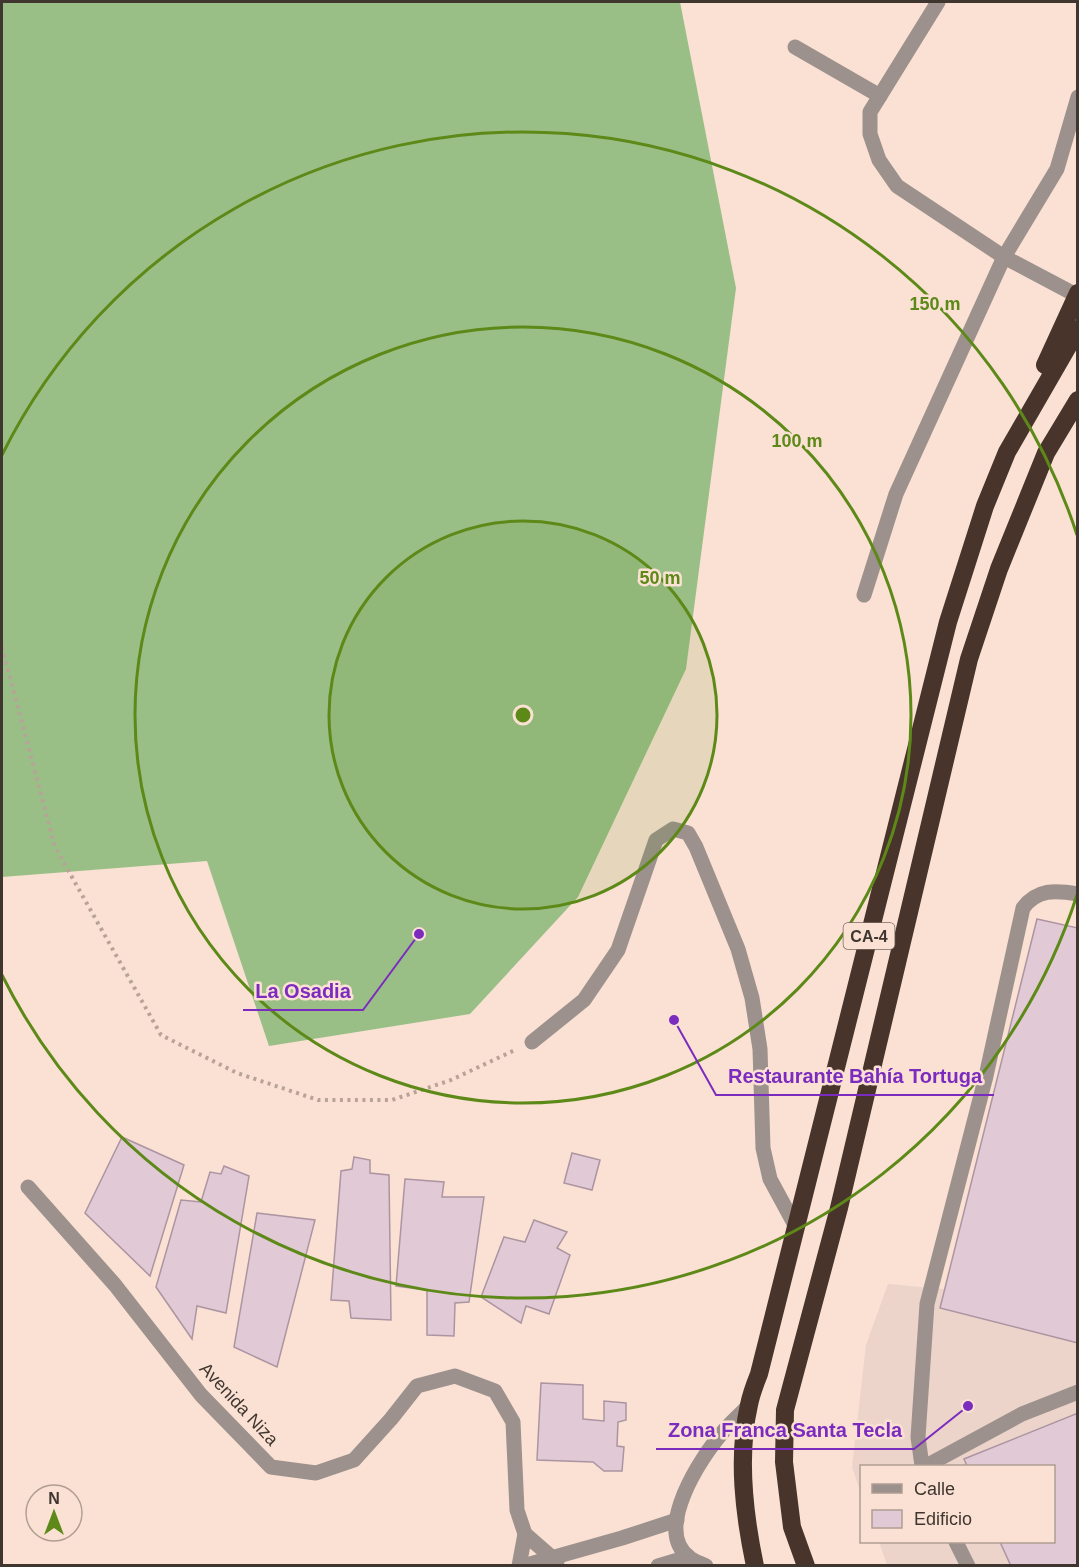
<svg xmlns="http://www.w3.org/2000/svg" width="1079" height="1567" font-family="Helvetica,sans-serif">
	<style>
		.industrial { fill: #ecd4cb }
		.forest { fill: #99bf86 }
		.building { fill: #e2c9d6; stroke: #ac94a1; stroke-width: 1.5 }
		.lines { fill: none; stroke-linecap: round; stroke-linejoin: round }
		.path { stroke: #b7a398; stroke-width: 4; stroke-dasharray: 3 4.5; stroke-linecap: butt }
		.minor { stroke: #9c918c; stroke-width: 15 }
		.highway { stroke: #48342b; stroke-width: 18 }
		.ring { fill: none; stroke: #5d8918; stroke-width: 3 }
		.labels { text-anchor: middle; dominant-baseline: central; stroke-width: 5; stroke-linejoin: round; paint-order: stroke }
		.shield { fill: #fae1d3; stroke: #786961; stroke-width: 1.5 }
		.shield-label { font-size: 16px; font-weight: bold; fill: #403630 }
		.street-label { font-size: 18px; fill: #403630; stroke: #fae1d3 }
		.centre { fill: #5d8918; stroke: #fae1d3; stroke-width: 3 }
		.ring-label { font-size: 18px; text-anchor: middle; font-weight: bold; fill: #5d8918; stroke: #fae1d3; stroke-width: 5; stroke-linejoin: round; paint-order: stroke }
		.leader { fill: none; stroke: #7b2cbf; stroke-width: 2 }
		.callout-dot { fill: #7b2cbf; stroke: #fae1d3; stroke-width: 2 }
		.callout-label { font-size: 20px; text-anchor: middle; font-weight: bold; fill: #7b2cbf; stroke: #fae1d3; stroke-width: 5; stroke-linejoin: round; paint-order: stroke }
	</style>
	<rect width="100%" height="100%" fill="#fae1d3"/>
	<polygon class="industrial" points="888,1284 1077,1301 1077,1565 887,1565 879,1542 1054,1542 1054,1466 862,1466 861,1494 852,1467 866,1345"/>
	<polygon class="forest" points="2,2 680,2 736,288 686,669 578,897 470,1014 269,1046 207,861 2,877"/>
	<g class="building">
		<polygon points="1037,919 1078,928 1078,1343 940,1308"/>
		<polygon points="122,1137 184,1165 150,1276 85,1213"/>
		<polygon points="572,1153 600,1160 592,1190 564,1183"/>
		<polygon points="354,1157 370,1160 370,1173 389,1175 391,1320 351,1318 349,1301 331,1300 341,1171 352,1169"/>
		<polygon points="224,1166 249,1176 226,1313 197,1306 192,1339 156,1287 181,1200 201,1202 210,1172 221,1174"/>
		<polygon points="405,1179 444,1182 442,1197 484,1197 469,1302 455,1303 454,1336 427,1335 427,1290 396,1286"/>
		<polygon points="257,1213 315,1220 277,1367 234,1347"/>
		<polygon points="534,1220 567,1232 557,1248 570,1255 549,1314 526,1306 521,1323 481,1297 504,1237 525,1242"/>
		<polygon points="541,1383 583,1385 583,1419 604,1421 604,1401 626,1403 626,1420 618,1422 617,1446 624,1447 622,1471 604,1471 593,1462 537,1460"/>
		<polygon points="1078,1413 1078,1566 1011,1566 1000,1542 1054,1542 1054,1466 967,1466 964,1459"/>
	</g>
	<g class="lines">
		<polyline class="path" points="2,647 55,847 161,1035 237,1073 318,1100 392,1100 451,1080 515,1050"/>
		<g class="minor">
			<polyline points="938,2 870,112 870,134 879,160 897,186 1004,257 1076,295"/>
			<polyline points="795,47 880,96"/>
			<polyline points="864,595 896,494 1004,257 1057,169 1078,97"/>
			<polyline points="532,1042 584,1000 618,950 656,840 673,829 688,833 696,847 738,949 752,998 760,1049 763,1148 770,1179 796,1227"/>
			<polyline points="28,1187 115,1285 201,1395 271,1467 316,1473 354,1460 391,1419 417,1386 455,1376 495,1391 513,1422 517,1510 525,1534 519,1566"/>
			<path d="M922,1466l-4,-29 9,-133 59,-228 37,-168c14,-19 32,-18 55,-14"/>
			<polyline points="926,1466 1022,1414 1078,1392"/>
			<polyline points="525,1534 557,1562"/>
			<polyline points="956,1542 968,1566"/>
			<polyline points="523,1566 622,1538 677,1520"/>
			<polyline points="658,1566 688,1557"/>
			<path d="M706,1566c-6,-3 -13,-5 -17,-9 -36,-27 12,-100 33,-124 8,-10 18,-18 26,-27"/>
		</g>
		<g class="highway">
			<polyline points="1045,365 1078,293"/>
			<path d="M755,1566c-11,-52 -18,-109 -6,-161 2,-11 6,-21 10,-31l189,-752 37,-116 22,-54 71,-123"/>
			<polyline points="806,1566 792,1527 784,1462 785,1410 839,1208 969,659 999,569 1046,453 1078,400"/>
		</g>
	</g>
	<circle cx="523" cy="715" r="194" fill="#5d8918" fill-opacity=".12"/>
	<g class="ring">
		<circle cx="523" cy="715" r="194"/>
		<circle cx="523" cy="715" r="388"/>
		<path d="M1077 895A582 582 0 0 1 2 975M2 455A582 582 0 0 1 1077 535"/>
	</g>
	<g class="labels">
		<rect class="shield" x="843.5" y="923" width="51" height="26" rx="4.5"/>
		<g class="shield-label">
			<text x="869" y="936">CA-4</text>
		</g>
		<g class="street-label">
			<text transform="translate(239 1404) rotate(47)">Avenida Niza</text>
		</g>
	</g>
	<circle cx="523" cy="715" r="9" class="centre"/>
	<g class="ring-label">
		<text x="935" y="310">150 m</text>
		<text x="797" y="447">100 m</text>
		<text x="660" y="584">50 m</text>
	</g>
	<path class="leader" d="M419 934L363 1010H243M674 1020L716 1095H994M968 1406L914 1449H656"/>
	<g class="callout-dot">
		<circle cx="419" cy="934" r="6"/>
		<circle cx="674" cy="1020" r="6"/>
		<circle cx="968" cy="1406" r="6"/>
	</g>
	<g class="callout-label">
		<text x="303" y="998">La Osadia</text>
		<text x="855" y="1083">Restaurante Bahía Tortuga</text>
		<text x="785" y="1437">Zona Franca Santa Tecla</text>
	</g>
	<rect width="1079" height="1567" fill="none" stroke="#403630" stroke-width="6"/>
	<rect x="860" y="1465" width="195" height="78" fill="#fae1d3" stroke="#b09d92" stroke-width="1.5"/>
	<rect x="872" y="1484" width="30" height="9" fill="#9c918c" stroke="#b09d92" stroke-width="1.5"/>
	<text x="914" y="1495" font-size="18" fill="#403630">Calle</text>
	<rect x="872" y="1510" width="30" height="18" fill="#e2c9d6" stroke="#b09d92" stroke-width="1.5"/>
	<text x="914" y="1525" font-size="18" fill="#403630">Edificio</text>
	<g transform="translate(54 1513)"><circle r="28" fill="#fae1d3" stroke="#b09d92" stroke-width="1.5"/>
	<path d="M0-4.5L10 22L0 15L-10 22Z" fill="#5d8918"/>
	<text y="-9" font-size="16" font-weight="bold" text-anchor="middle" fill="#403630">N</text>
	</g>
</svg>
